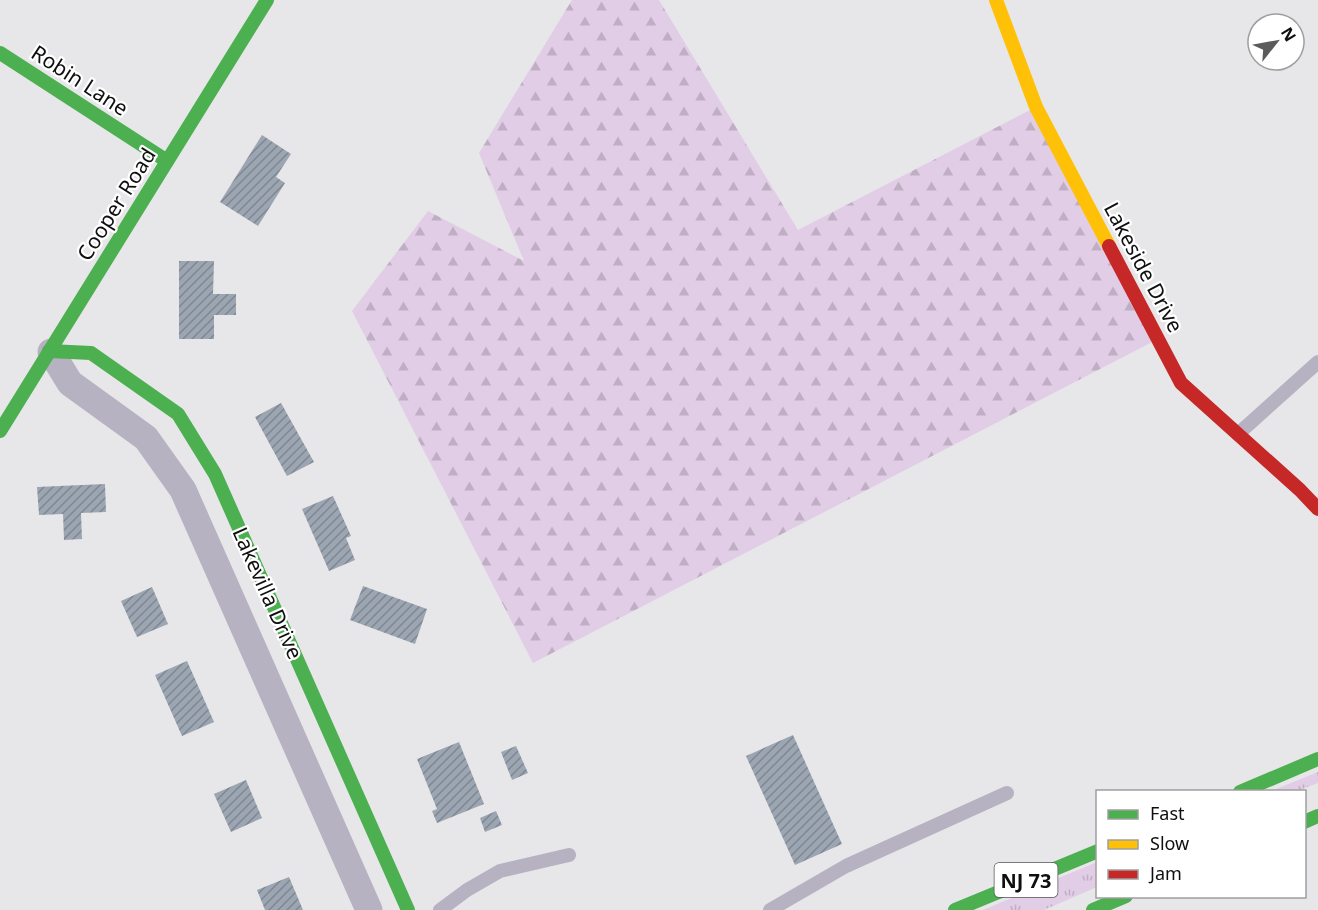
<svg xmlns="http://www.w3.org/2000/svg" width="1318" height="910" font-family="'Noto Sans',sans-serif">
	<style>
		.grass { fill: url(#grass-tufts) }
		.forest { fill: url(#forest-firs) }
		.building { fill: url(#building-hatch) }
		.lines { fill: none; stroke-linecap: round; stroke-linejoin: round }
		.lane { stroke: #b7b2c2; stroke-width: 14 }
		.street { stroke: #b7b2c2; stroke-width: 27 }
		.fast { stroke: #4caf50; stroke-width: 14 }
		.slow { stroke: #ffc107; stroke-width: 14 }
		.jam { stroke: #c62828; stroke-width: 14 }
		.labels { text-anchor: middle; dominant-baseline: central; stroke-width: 4.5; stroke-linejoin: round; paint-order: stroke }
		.shield { fill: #fff; stroke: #575758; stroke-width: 1.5 }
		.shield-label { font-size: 20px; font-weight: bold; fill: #0f0f10 }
		.street-label { font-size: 21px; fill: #0f0f10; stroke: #fff }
	</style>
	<defs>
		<pattern id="grass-tufts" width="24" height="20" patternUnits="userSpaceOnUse" patternTransform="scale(1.5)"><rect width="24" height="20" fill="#e1cde6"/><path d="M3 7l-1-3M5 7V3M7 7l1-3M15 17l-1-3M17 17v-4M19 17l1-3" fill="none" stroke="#c0afc4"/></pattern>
		<pattern id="forest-firs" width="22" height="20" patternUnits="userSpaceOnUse" patternTransform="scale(1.5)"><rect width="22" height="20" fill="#e1cde6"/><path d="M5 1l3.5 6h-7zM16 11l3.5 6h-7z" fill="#c0afc4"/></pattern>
		<pattern id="building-hatch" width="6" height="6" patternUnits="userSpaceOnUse" patternTransform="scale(1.5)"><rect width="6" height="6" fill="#9ca6b3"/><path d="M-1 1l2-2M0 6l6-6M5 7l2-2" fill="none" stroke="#7e8690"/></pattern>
	</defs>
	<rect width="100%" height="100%" fill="#e7e7e9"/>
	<g class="grass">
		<polygon points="1318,772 1318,783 1297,791 1269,792"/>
		<polygon points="1097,862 1097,887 1044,910 983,910"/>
	</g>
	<polygon class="forest" points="572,0 659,0 798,230 1036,107 1158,339 533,663 352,311 428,211 524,261 479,153"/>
	<g class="building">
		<polygon points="262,135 291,154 276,177 285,183 258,226 220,202"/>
		<polygon points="179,261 214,261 213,294 236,294 236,315 214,315 214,339 179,339"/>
		<polygon points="281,403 314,462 287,476 255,417"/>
		<polygon points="105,484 106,512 81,513 82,539 64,540 63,514 39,515 37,487"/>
		<polygon points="333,496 351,536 346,538 355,560 329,571 302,509"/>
		<polygon points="363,586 427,609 415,644 350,620"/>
		<polygon points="152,587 168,624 137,637 121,601"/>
		<polygon points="187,661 214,722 182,736 155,675"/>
		<polygon points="793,735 842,844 795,865 746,756"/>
		<polygon points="459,742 484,804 437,823 432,811 437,809 417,759"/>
		<polygon points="516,746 528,773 512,780 501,752"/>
		<polygon points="246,780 262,818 231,832 214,794"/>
		<polygon points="496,811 502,825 485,832 480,818"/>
		<polygon points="289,877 303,910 265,910 257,890"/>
	</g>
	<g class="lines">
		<g class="lane">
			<polyline points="1238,434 1318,362"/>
			<polyline points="440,910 467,890 500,871 569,855"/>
			<polyline points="770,910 846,866 1007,793"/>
		</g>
		<polyline class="street" points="51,352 70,383 146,438 183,490 369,910"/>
		<g class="fast">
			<polyline points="0,53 167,161"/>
			<polyline points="49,351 91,353 178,414 215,474 408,910"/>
			<polyline points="0,431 267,0"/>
			<polyline points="1240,792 1318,759"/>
			<polyline points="1304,822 1318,816"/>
			<polyline points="955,910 1098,851"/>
			<polyline points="1093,910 1126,896"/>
		</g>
		<polyline class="slow" points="996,0 1036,107 1109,246"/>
		<polyline class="jam" points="1109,246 1181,383 1300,490 1318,509"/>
	</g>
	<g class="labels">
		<rect class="shield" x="994.5" y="863" width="63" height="34" rx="4.5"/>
		<g class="shield-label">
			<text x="1026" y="880">NJ 73</text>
		</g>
		<g class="street-label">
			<text transform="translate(80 80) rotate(33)">Robin Lane</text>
			<text transform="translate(116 204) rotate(-58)">Cooper Road</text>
			<text transform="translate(1144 267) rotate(62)">Lakeside Drive</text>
			<text transform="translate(268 593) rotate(66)">Lakevilla Drive</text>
		</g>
	</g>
	<rect x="1096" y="790" width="210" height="108" fill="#ffffff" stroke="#9f9f9f" stroke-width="1.5"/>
	<rect x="1108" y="810" width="30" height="9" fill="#4caf50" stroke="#9f9f9f" stroke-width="1.5"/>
	<text x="1150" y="820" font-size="18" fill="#0f0f10">Fast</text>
	<rect x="1108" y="840" width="30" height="9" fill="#ffc107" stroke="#9f9f9f" stroke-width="1.5"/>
	<text x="1150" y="850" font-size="18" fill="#0f0f10">Slow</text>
	<rect x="1108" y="870" width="30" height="9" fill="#c62828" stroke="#9f9f9f" stroke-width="1.5"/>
	<text x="1150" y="880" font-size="18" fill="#0f0f10">Jam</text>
	<g transform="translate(1276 42) rotate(59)"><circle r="28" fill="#ffffff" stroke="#9f9f9f" stroke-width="1.5"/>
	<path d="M0-4.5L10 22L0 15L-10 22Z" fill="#5b5b5c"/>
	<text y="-9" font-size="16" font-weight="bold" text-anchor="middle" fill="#0f0f10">N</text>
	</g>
</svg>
